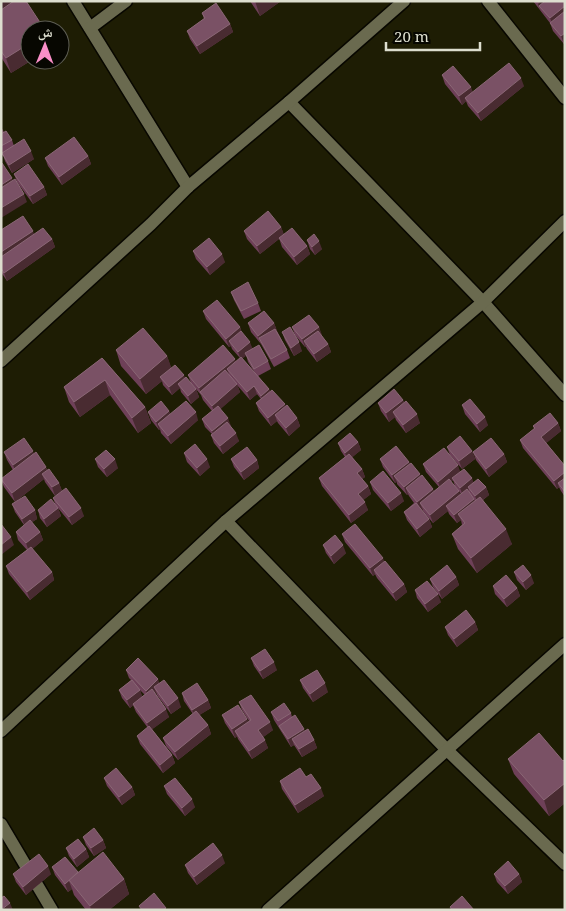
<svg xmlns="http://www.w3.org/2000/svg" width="566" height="911" font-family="'Noto Serif','Noto Naskh Arabic',serif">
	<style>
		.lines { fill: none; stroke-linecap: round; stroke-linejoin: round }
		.minor-casing { stroke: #080700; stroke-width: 15 }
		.minor { stroke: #6a6a4f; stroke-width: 12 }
		.wall { fill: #6e4058; fill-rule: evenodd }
		.shaded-wall { fill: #492b31 }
		.building { fill: #7a5165; stroke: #8a6775 }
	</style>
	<rect width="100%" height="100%" fill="#1e1d04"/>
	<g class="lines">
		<g class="minor-casing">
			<g id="minor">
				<polyline points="73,1 188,187"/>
				<polyline points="488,1 565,98"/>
				<polyline points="90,28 126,1"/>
				<polyline points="289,102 483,302 565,395"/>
				<polyline points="1,361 151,224 188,187 289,102 404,1"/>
				<polyline points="226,521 447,750 565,864"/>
				<polyline points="1,731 226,521 483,302 565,221"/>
				<polyline points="1,824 52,910"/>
				<polyline points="268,910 565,644"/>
			</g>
		</g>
		<use href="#minor" class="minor"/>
	</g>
	<g class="wall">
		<polygon points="1,1 30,60 32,60 11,73 1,57"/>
		<polygon points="250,1 281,1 260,16"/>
		<polygon points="533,1 565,1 564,44 553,31 550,23"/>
		<polygon points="202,13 230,24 233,32 200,54 190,39 187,31 204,19"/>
		<polygon points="442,75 472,92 524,86 481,121 468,106 466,101 462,105 445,84"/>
		<polygon points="1,127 4,132 12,140 14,146 34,159 12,173 5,161 3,155 2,156 1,154"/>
		<polygon points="88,156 91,164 62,185 48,166 45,158"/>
		<polygon points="14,174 44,187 47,195 33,204 17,182"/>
		<polygon points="281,227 284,235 260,254 247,239 244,231"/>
		<polygon points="1,230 34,234 52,239 55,247 7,281 1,272"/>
		<polygon points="279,238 307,246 310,254 297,265 282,247"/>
		<polygon points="307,240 322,249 315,255 310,249"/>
		<polygon points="193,251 225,262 210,275 196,259"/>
		<polygon points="231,292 258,303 261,311 244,319 234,300"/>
		<path d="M203,311l37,16 2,6 11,16 15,12 3,8 -13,7 11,13 1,3 15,12v2l12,12 3,8 -11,10 -11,-13 -1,-2 -6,5 -12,-15 -3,-8 5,-4 -4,-5 -7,6 -13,-15 3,7 -20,17 19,32 -16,13 -9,-11 -3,-8 1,-1 -7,-7 -3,-8 10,-8 -9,-11 -2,-5 -10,-12 -3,-8 48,-13 4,-4 -8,-9 -1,-3 -2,1 -23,-28zM246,355l2,7 7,11 -13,-15z"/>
		<polygon points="248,323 274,323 277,331 287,350 290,358 274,367 261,344 251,332"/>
		<polygon points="292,327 319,327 321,335 328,344 331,352 317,362 307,349 306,347 305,347 295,335"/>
		<polygon points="282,332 302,351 294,356 285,340"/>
		<polygon points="116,350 167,356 171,368 185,378 196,389 199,397 191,404 181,392 180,388 172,395 163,385 162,381 146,394 121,366"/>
		<polygon points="102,358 145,407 151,423 138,433 110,395 80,417 69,402 64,387"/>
		<polygon points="403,400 404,403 420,423 406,433 396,420 395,417 389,422 381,411 378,403"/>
		<polygon points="462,405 488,425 480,432 465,414"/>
		<polygon points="169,411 170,414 198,420 171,444 161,433 160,429 159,430 151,420 148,412"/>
		<polygon points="558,423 561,431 546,443 565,466 565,497 561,491 559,487 557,489 523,448 520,440 534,429 533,426"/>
		<polygon points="358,442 361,450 352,457 362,469 365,477 362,479 368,486 371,494 363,500 368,510 351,523 322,486 319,478 345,457 341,451 338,443"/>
		<polygon points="447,447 472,451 475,459 462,469 450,455"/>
		<polygon points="4,452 34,454 59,483 62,491 55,496 45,482 44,479 15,502 4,487 1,480 13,470 7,460"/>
		<polygon points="473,452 504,454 507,462 489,477 476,460"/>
		<polygon points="184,453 210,467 200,476 187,462"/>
		<polygon points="95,459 118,468 107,477 98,467"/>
		<polygon points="231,459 257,460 259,468 244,480 234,467"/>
		<path d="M380,459l29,3 1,2 24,27 5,-4 -13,-15 -3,-8 37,8 13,11 13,4 3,8 -6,5 29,44 -35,29 -19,-24 -6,-15 10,-9 -1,-5 -4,3 -8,-9 -1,-3 -15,12 -10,-12 -1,-3 -1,1 8,10 3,8 -12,10 -13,-17 -3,-8 10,-9 -5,-7 -1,-2 -1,1 -10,-11v-2l-2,1 -12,-16zM453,480l2,6 6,8 -1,1 -9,-13z"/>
		<polygon points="370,482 404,501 391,511 373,490"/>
		<polygon points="53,498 84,516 72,525 58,508 61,516 47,527 40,518 38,510 56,506"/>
		<polygon points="12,504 35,510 37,519 32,522 40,532 43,540 32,549 52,572 54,580 30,600 9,574 6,566 27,550 18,540 16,532 24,525 15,512"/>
		<polygon points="342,534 384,561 404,584 407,592 396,601 377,578 375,574 373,576 345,542"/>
		<polygon points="323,545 346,553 334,564 326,553"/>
		<polygon points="514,572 534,583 526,590 517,580"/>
		<polygon points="456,577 459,585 442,599 433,587 430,579"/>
		<polygon points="493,586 517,588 520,596 507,607 495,594"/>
		<polygon points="415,590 441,602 428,612 417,598"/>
		<polygon points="475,622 478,630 457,647 448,635 445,627"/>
		<polygon points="251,658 277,670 263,679 254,666"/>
		<path d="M126,670l33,13 22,24 -10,7 -14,-19 -1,-3 -1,1 14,24 -17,12 20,26 3,8 -12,10 -23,-29 -3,-8 11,-8 -12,-16 -3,-7 -3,3 -8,-10 -3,-8 12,-10 -2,-2zM140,690l5,5 -3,2z"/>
		<polygon points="300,680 328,692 313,702 303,688"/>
		<polygon points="182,693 208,700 211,708 199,715 208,725 211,734 178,760 166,746 163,738 193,714 184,701"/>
		<polygon points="239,702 273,730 263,737 268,748 252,759 238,739 237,736 235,738 225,723 222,715 247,719 248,722 249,721 242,710"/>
		<polygon points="271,712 291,713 292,717 305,731 314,740 317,748 302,757 294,745 291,747 274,720"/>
		<polygon points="508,759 563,761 565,759 565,803 549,816 514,774"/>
		<polygon points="306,777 324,796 298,813 282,789 280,781"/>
		<polygon points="104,778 132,787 135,795 122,805 107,786"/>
		<polygon points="164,786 195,807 185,816 167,794"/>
		<polygon points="83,837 103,840 106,848 94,856 86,845"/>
		<polygon points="66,848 86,849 89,857 77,867 69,856"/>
		<polygon points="225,863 197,885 188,873 185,865"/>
		<polygon points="52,867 78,872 124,879 129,894 109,910 86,910 74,895 72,889 68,892 55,875"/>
		<polygon points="13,874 51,874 26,895 16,882"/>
		<polygon points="494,874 519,874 522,882 508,894 497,882"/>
	</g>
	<g class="shaded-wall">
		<polygon points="1,1 19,1 1,12"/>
		<polygon points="255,1 281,1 260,16"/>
		<polygon points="541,1 554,1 539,6 541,12 538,4"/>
		<polygon points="565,6 565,17 553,26 550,18"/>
		<polygon points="230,24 233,32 200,54 197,46"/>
		<polygon points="565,33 565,43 564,44 561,36"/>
		<polygon points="30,43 30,60 32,60 11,73 6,58"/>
		<polygon points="521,78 524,86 481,121 478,113"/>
		<polygon points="471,87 474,95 465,98 466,101 462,105 459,96"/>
		<polygon points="31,151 34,159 12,173 9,165"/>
		<polygon points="88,156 91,164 62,185 59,177"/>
		<polygon points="12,178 15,186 1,195 1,185"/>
		<polygon points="44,187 47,195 33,204 30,196"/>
		<polygon points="24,194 27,202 1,218 1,208"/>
		<polygon points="281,227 284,235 260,254 257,246"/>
		<polygon points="33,231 36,239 1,262 1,252"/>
		<polygon points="52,239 55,247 7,281 4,273"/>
		<polygon points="319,241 322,249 315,255 312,247"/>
		<polygon points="307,246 310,254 297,265 294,257"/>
		<polygon points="222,254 225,262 210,275 207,267"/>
		<polygon points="274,323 277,331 262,343 259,338 261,344 258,336"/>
		<polygon points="240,327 243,336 229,341 231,346 229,347 226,339"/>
		<polygon points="319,327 322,335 307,346 304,341 306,347 305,347 302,339"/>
		<polygon points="250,342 253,350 241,360 238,352"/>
		<polygon points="299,342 302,351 294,356 291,348"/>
		<polygon points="328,344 331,352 317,362 314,354"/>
		<polygon points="167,356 173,372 160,377 162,381 146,394 140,379"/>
		<polygon points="235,359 238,367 227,369 229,374 203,396 201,393 199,388"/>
		<polygon points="184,375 187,383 178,384 180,388 172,395 169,387"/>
		<polygon points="105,380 110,395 80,417 74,402"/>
		<polygon points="237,384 240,392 215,414 212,406"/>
		<polygon points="254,386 257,394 250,400 247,392"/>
		<polygon points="196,389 199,397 191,404 188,396"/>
		<polygon points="269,389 272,397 264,404 261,396"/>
		<polygon points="403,400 406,408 393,412 395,417 389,422 386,413"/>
		<polygon points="285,404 288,412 275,415 277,421 271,426 268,418"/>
		<polygon points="145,407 151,423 138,433 132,418"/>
		<polygon points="169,411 172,419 158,424 160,429 159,430 156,422"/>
		<polygon points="196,412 198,420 171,444 168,436"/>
		<polygon points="417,414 420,423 406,433 403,425"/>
		<polygon points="485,417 488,425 480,432 477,424"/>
		<polygon points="228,418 231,426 215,439 212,431"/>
		<polygon points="297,418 300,426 289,436 286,428"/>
		<polygon points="558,423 561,431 544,445 541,437"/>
		<polygon points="236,433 239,441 223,454 220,446"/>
		<polygon points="358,442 361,450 348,461 345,453"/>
		<polygon points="33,451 36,459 16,473 13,465"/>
		<polygon points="472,451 475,459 462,469 459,461"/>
		<polygon points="504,454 507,462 489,477 486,469"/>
		<polygon points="115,459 118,468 107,477 104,469"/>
		<polygon points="207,459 210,467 200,476 197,468"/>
		<polygon points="257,460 259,468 244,480 241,472"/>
		<polygon points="409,462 412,470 394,476 397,482 395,483 392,475"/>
		<polygon points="458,465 461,474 452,478 453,480 441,490 438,482"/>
		<polygon points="46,467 49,475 42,474 44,479 15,502 12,493"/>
		<polygon points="362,469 365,477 360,481 357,473"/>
		<polygon points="565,472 565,482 558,483 559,487 557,489 554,481"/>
		<polygon points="420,474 423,482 406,488 408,494 407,495 404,487"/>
		<polygon points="472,478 475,486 468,487 469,491 463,496 460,488"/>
		<polygon points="59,483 62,491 55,496 52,487"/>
		<polygon points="368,486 371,494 361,502 358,494"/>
		<polygon points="486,487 489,495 478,504 475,496"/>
		<polygon points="433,489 436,497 420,503 422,508 420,510 417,502"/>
		<polygon points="459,491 462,499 446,506 448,511 433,523 430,515"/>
		<polygon points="401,493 404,501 391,511 388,503"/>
		<polygon points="474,499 477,507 458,514 461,520 457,523 454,515"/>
		<polygon points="365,502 368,510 351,523 349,515"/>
		<polygon points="58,508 61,516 47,527 44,519"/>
		<polygon points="81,508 84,516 72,525 69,517"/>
		<polygon points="35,510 37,519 25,527 22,519"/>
		<polygon points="429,519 432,527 420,537 417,529"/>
		<polygon points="506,529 512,544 477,573 471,558"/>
		<polygon points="40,532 43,540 29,552 26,543"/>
		<polygon points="11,537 14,545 1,555 1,545"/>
		<polygon points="343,545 346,553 334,564 331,556"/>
		<polygon points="383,558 386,566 374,570 375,574 373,576 370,568"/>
		<polygon points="52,572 54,580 30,600 27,592"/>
		<polygon points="531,575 534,583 526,590 523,582"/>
		<polygon points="456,577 459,585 442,599 439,591"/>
		<polygon points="404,584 407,592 396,601 393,593"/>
		<polygon points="517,588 520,596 507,607 504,599"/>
		<polygon points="438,594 441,602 428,612 425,604"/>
		<polygon points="475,622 478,630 457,647 454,639"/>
		<polygon points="274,662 277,670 263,679 260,671"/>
		<polygon points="158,679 161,688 154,687 156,692 149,699 146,691"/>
		<polygon points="325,683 328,692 313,702 310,694"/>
		<polygon points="140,690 143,698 130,708 127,700"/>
		<polygon points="178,698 181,707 171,714 168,706"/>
		<polygon points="208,700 211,708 195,718 192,710"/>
		<polygon points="166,709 169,717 150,731 147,723"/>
		<polygon points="247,719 250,727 235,731 237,736 235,738 232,729"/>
		<polygon points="270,722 273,730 261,739 258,730"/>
		<polygon points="208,725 211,734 178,760 175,752"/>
		<polygon points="304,729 307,737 292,739 294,745 291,747 288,739"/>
		<polygon points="265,740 268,748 252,759 249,751"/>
		<polygon points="314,740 317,748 302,757 299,749"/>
		<polygon points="172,755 175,763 163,773 160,765"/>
		<polygon points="565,783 565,803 549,816 544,800"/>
		<polygon points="132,787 135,795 122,805 119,797"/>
		<polygon points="321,788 324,796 298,813 295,805"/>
		<polygon points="192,799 195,807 185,816 182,808"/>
		<polygon points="103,840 106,848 94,856 91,848"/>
		<polygon points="86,849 89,857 77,867 74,859"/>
		<polygon points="222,855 225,863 197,885 194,877"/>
		<polygon points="48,866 51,874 26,895 23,887"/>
		<polygon points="519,874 522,882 508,894 505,886"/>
		<polygon points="124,879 129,894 109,910 91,910 90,906"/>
		<polygon points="69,881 72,889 68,892 65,884"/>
		<polygon points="10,903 13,910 2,910"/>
	</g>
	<g class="building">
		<polygon points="14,1 26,1 45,30 30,30 30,43 6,58 1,51 1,10"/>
		<polygon points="545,1 563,1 565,3 565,6 550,18 539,6"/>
		<polygon points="216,3 230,24 197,46 187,31 205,18 202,13"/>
		<polygon points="565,11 565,33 561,36 550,23"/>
		<polygon points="509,63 521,78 478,113 465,98"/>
		<polygon points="453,66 471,87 459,96 442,75"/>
		<polygon points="6,131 12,140 1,146 1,134"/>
		<polygon points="74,137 88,156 59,177 45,158"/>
		<polygon points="24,139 31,151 9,165 2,153"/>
		<polygon points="2,163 12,178 1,185 1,164"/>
		<polygon points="28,164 44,187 30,196 14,174"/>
		<polygon points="15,179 24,194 1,208 1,188"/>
		<polygon points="268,211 281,227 257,246 244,231"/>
		<polygon points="23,216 33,231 1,252 1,230"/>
		<polygon points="43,228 52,239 4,273 1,268 1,257"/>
		<polygon points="292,228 307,246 294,257 279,238"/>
		<polygon points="314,234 319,241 312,247 307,240"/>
		<polygon points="209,238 222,254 207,267 193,251"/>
		<polygon points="248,282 258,303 241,311 231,292"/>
		<polygon points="217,300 240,327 226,339 203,311"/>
		<polygon points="264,311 274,323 258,336 248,323"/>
		<polygon points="309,315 319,327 302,339 292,327"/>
		<polygon points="290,327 299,342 291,348 282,332"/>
		<polygon points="143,328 167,356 140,379 116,350"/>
		<polygon points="275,329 287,350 271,359 259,338"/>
		<polygon points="241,331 250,342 238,352 229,341"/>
		<polygon points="318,331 328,344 314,354 304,341"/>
		<polygon points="223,345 235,359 199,388 188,375"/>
		<polygon points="259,345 268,361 254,369 245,353"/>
		<polygon points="241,357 269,389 261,396 254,386 247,392 227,369"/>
		<polygon points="102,358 145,407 132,418 105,380 74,402 64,387"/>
		<polygon points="175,365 184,375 169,387 160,377"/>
		<polygon points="225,370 237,384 212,406 200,392"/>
		<polygon points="186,377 196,389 188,396 178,384"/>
		<polygon points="394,389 403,400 386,413 378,403"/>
		<polygon points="272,390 285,404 268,418 256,403"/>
		<polygon points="470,399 485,417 477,424 462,405"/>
		<polygon points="161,401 169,411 156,422 148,412"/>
		<polygon points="186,401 196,412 168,436 158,424"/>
		<polygon points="406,401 417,414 403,425 393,412"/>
		<polygon points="287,405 297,418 286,428 275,415"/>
		<polygon points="218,406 228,418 212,431 202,419"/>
		<polygon points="550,413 558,423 541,437 565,466 565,472 554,481 520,440 535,428 533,426"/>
		<polygon points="227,422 236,433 220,446 211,435"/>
		<polygon points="350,433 358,442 345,453 338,443"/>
		<polygon points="460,436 472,451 459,461 447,447"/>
		<polygon points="24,438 33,451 13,465 4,452"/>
		<polygon points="491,438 504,454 486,469 473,452"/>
		<polygon points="195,444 207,459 197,468 184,453"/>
		<polygon points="396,446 409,462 392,475 380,459"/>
		<polygon points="247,447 257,460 241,472 231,459"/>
		<polygon points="444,448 458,465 438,482 423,464"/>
		<polygon points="106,450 115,459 104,469 95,459"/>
		<polygon points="36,452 46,467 12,493 1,479"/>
		<polygon points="349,454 362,469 357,473 368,486 358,494 365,502 349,515 319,478"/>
		<polygon points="411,463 420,474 404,487 394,476"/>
		<polygon points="49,469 59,483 52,487 42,474"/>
		<polygon points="464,469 472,478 460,488 452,478"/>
		<polygon points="383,471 401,493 388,503 370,482"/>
		<polygon points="422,475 433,489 417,502 406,488"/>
		<polygon points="565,478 565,492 558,483"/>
		<polygon points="449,479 459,491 430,515 420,503"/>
		<polygon points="478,479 486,487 475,496 468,487"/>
		<polygon points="66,488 81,508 69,517 53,498"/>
		<polygon points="467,489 474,499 454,515 446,506"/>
		<polygon points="25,496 35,510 22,519 12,504"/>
		<polygon points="480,497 506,529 471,558 452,534 465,523 458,514"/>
		<polygon points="51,499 58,508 44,519 38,510"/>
		<polygon points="416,503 429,519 417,529 404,512"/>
		<polygon points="30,520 40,532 26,543 16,532"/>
		<polygon points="1,524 11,537 1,545"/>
		<polygon points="355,524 383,558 370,568 342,534"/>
		<polygon points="335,535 343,545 331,556 323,545"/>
		<polygon points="31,547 52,572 27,592 6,566"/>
		<polygon points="385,561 404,584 393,593 374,570"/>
		<polygon points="447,565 456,577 439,591 430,579"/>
		<polygon points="523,565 531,575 523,582 514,572"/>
		<polygon points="506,575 517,588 504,599 493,586"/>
		<polygon points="427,581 438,594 425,604 415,590"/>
		<polygon points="466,610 475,622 454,639 445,627"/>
		<polygon points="265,649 274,662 260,671 251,658"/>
		<polygon points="138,658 158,679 146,691 126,670"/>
		<polygon points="317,670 325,683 310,694 300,680"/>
		<polygon points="132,680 140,690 127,700 119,690"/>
		<polygon points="164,680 178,698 168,706 154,687"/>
		<polygon points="197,683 208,700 192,710 182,693"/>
		<polygon points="152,689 166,709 147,723 133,704"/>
		<polygon points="251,695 270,722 258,730 265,740 249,751 235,731 251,720 239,702"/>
		<polygon points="284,703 291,713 278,721 271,712"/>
		<polygon points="238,705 247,719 232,729 222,715"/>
		<polygon points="196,711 208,725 175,752 163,738"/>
		<polygon points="295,715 304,729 288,739 279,726"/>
		<polygon points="149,726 172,755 160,765 137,736"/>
		<polygon points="308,729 314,740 299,749 292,739"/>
		<polygon points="539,733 563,761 565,759 565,783 544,800 508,759"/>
		<polygon points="116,768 132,787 119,797 104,778"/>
		<polygon points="300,768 306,777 311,774 321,788 295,805 280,781"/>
		<polygon points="175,778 192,799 182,808 164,786"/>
		<polygon points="94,828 103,840 91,848 83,837"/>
		<polygon points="78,839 86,849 74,859 66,848"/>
		<polygon points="213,843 222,855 194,877 185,865"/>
		<polygon points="103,852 124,879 90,906 69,880"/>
		<polygon points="39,854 48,866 23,887 13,874"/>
		<polygon points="65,857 78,872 65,884 52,867"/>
		<polygon points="508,861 519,874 505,886 494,874"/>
		<polygon points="154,893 166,908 163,910 142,910 139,906"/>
		<polygon points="4,896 10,903 1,910 1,898"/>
		<polygon points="462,896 474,910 452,910 450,907"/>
	</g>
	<rect width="566" height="911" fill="none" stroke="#dddecf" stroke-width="5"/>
	<g transform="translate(45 45) rotate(1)"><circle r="24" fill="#070701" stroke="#5d5d53"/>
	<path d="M0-4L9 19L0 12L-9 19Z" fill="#fa8fc8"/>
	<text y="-8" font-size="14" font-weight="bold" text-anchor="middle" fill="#dddecf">ش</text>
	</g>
	<path d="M386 42v8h94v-8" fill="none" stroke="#dddecf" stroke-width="2.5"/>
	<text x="394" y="42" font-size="15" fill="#dddecf" stroke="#070701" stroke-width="4" paint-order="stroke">20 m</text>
</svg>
